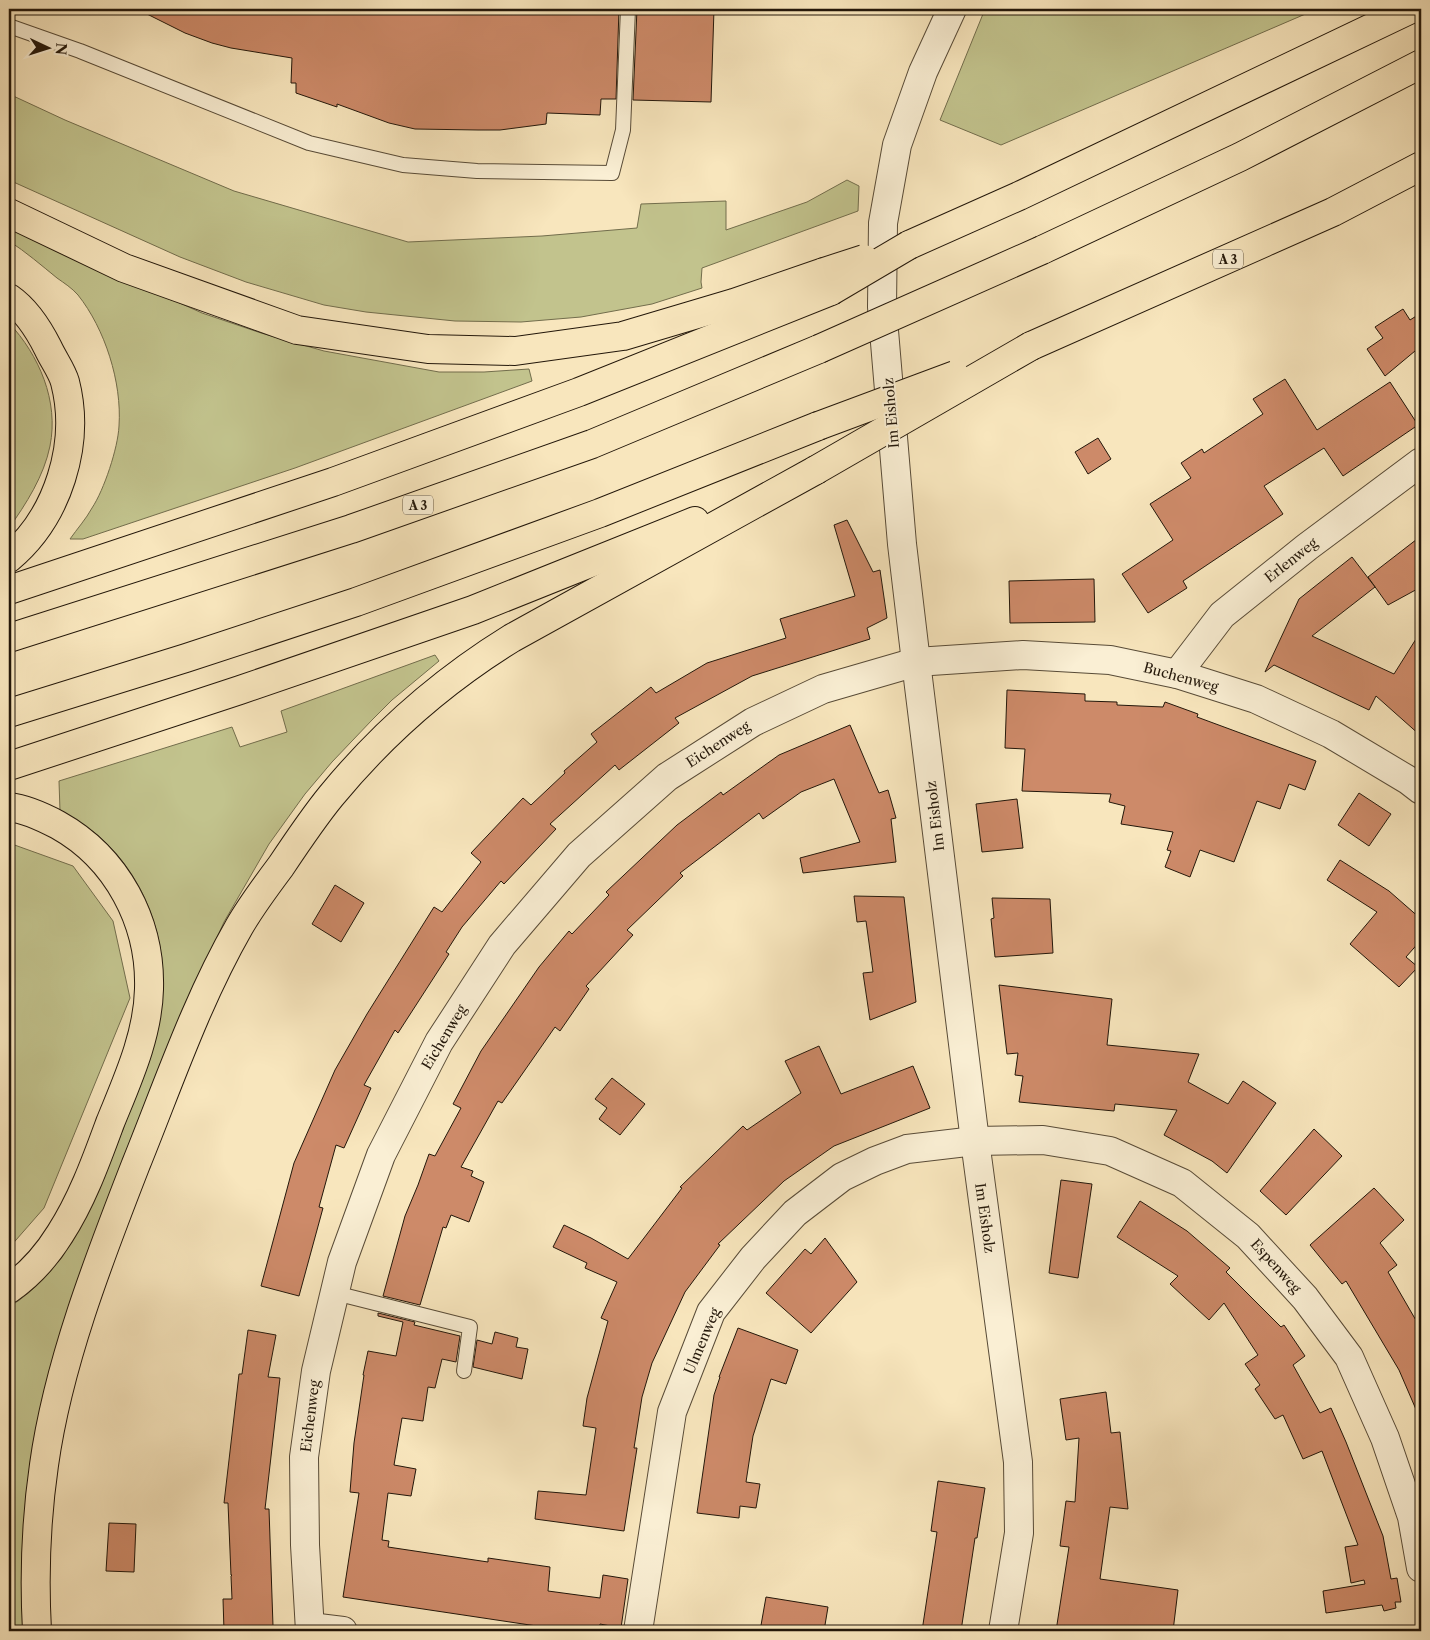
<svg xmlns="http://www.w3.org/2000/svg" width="1430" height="1640" font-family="'Libre Caslon Text',serif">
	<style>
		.green { fill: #c2c38d; stroke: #726d4c }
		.building { fill: #cd8a69; stroke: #23170a }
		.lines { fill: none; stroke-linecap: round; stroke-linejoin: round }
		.service-casing { stroke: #584b37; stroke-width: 16 }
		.minor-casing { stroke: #584b37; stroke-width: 30 }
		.motorway-casing { stroke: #23170a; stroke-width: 30 }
		.service { stroke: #faefd4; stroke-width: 14 }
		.minor { stroke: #faefd4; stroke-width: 28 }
		.motorway { stroke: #f8e6bd; stroke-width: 28 }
		.motorway-bridge-casing { stroke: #23170a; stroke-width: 30; stroke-linecap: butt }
		.motorway-bridge { stroke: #f8e6bd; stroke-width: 28 }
		.labels { text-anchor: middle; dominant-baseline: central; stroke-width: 4; stroke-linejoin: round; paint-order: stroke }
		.shield { fill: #faefd4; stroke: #645847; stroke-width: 1 }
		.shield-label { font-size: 12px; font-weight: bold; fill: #23170a }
		.street-label { font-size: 14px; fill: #23170a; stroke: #faefd4 }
	</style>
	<rect width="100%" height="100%" fill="#f8e6bd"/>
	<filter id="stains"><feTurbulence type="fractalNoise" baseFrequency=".004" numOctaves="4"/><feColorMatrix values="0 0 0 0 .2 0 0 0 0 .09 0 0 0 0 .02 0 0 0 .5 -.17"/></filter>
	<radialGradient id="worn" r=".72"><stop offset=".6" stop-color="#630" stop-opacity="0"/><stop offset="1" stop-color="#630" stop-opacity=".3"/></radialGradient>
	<g class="green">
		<polygon points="985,9 1317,9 1001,145 940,120"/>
		<polygon points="9,94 65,120 234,191 408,242 542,236 637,228 641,204 726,201 726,230 807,202 847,180 859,186 858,211 702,268 701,282 702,288 652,304 581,317 521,322 455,321 366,312 324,305 246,282 180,257 9,180"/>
		<path d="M9,226l193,87 59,20 63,18 115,21h45l45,-3 3,12 -237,87 -212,71h-13c7,-10 16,-20 22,-31 12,-18 26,-60 27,-82 3,-44 -14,-97 -41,-131 -6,-7 -14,-12 -21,-17 -16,-13 -31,-26 -48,-37z"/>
		<path d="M9,323c30,32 50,78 41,123 -6,30 -24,58 -41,82z"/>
		<path d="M435,655l4,6 -47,39 -20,20 -40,42 -27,32 -36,50 -45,78 -44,96 -156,513 -2,58 2,42h-15v-324c56,-34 84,-102 107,-160 10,-25 19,-50 27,-75 4,-9 8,-19 10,-28 2,-10 3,-21 4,-30 2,-10 4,-20 5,-30 3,-49 -19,-104 -53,-138 -14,-15 -31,-25 -49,-35l-1,-30 173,-54 8,20 47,-15 -6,-21z"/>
		<polygon points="9,843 73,866 113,921 130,998 44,1208 9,1248"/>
	</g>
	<g class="building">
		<polygon points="137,9 619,9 616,99 601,99 600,115 547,113 546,124 500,130 478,130 415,129 389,123 337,104 337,107 296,93 296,83 291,83 292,58 231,48 212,43 185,33"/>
		<polygon points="637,9 714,9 711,102 633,100"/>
		<polygon points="1403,309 1410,320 1421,313 1421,346 1385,376 1367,349 1383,338 1375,327"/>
		<polygon points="1285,379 1317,430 1390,382 1418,425 1343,476 1324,448 1264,486 1283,514 1183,581 1187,588 1148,613 1122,574 1173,540 1150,504 1191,478 1181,463 1202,449 1204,453 1263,414 1253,399"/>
		<polygon points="1098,438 1111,459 1088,474 1075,452"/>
		<polygon points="847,520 873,572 880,570 887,618 867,628 870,639 752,676 675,718 679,723 619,770 615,765 550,824 556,829 504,884 501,881 462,927 446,952 449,954 398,1033 395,1030 364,1085 371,1088 344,1148 336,1145 319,1207 323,1208 299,1296 261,1286 294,1163 335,1070 367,1014 434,907 442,912 481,862 471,853 523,798 531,805 565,773 564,771 597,742 591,734 651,687 656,693 707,663 786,638 780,619 855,596 834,525"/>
		<polygon points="1421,536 1421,587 1388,605 1368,577"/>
		<polygon points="1352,557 1375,587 1312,636 1394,674 1421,631 1421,736 1376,696 1369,710 1274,665 1265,672 1299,599"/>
		<polygon points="1094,579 1095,622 1010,623 1009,581"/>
		<polygon points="1007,690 1085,694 1085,701 1117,702 1117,705 1163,707 1165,702 1198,714 1197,717 1316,761 1305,790 1289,784 1280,809 1257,801 1234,862 1200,850 1190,877 1165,867 1171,851 1167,850 1173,832 1121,824 1125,806 1109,802 1111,794 1022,791 1025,749 1005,748"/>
		<polygon points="850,725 879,793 888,790 896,818 891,819 896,862 803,873 800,858 860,842 834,779 801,792 763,819 759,813 680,873 683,876 627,930 633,935 586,986 589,989 560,1031 555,1027 502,1103 498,1101 461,1167 473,1171 471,1176 484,1182 469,1222 451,1215 446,1228 443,1227 420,1305 383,1296 405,1216 418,1185 429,1154 435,1156 461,1108 453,1104 481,1051 539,967 569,931 572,934 609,895 606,892 677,825 721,792 723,795 779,755"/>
		<polygon points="1359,793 1391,814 1369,846 1338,825"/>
		<polygon points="1017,799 1023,848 982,852 976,804"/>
		<polygon points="1340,860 1389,891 1421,919 1421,940 1406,957 1418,967 1399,987 1350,944 1377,912 1327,880"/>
		<polygon points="335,885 364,903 341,942 312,924"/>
		<polygon points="854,896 904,897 916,1002 870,1020 863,973 873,972 866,921 857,922"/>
		<polygon points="992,898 1050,899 1053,953 995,957 991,919 994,918"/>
		<polygon points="999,985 1112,999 1107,1045 1199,1054 1188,1082 1228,1104 1243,1081 1276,1103 1227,1173 1212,1161 1164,1135 1177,1110 1115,1104 1114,1111 1019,1102 1023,1076 1015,1075 1018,1053 1007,1054"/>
		<polygon points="819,1046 841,1094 913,1066 930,1108 834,1146 784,1181 718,1244 720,1245 685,1292 652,1363 642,1397 634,1448 637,1448 624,1531 535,1519 538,1491 586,1495 596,1428 583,1426 587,1398 608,1321 601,1318 617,1282 585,1268 587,1263 553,1247 564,1225 591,1238 628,1259 682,1188 680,1187 743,1126 747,1130 801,1093 785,1061"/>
		<polygon points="612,1078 645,1104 620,1135 599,1119 607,1108 595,1099"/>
		<polygon points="1314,1129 1342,1156 1286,1215 1260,1191"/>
		<polygon points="1061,1180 1092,1184 1078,1278 1049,1273"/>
		<polygon points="1374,1188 1404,1220 1380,1243 1397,1265 1388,1272 1421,1329 1421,1421 1399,1370 1346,1281 1342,1284 1310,1245"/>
		<polygon points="1140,1201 1187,1231 1230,1268 1226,1272 1281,1327 1284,1325 1305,1356 1293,1365 1320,1413 1331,1408 1346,1442 1383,1536 1391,1579 1397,1578 1401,1602 1395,1602 1396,1608 1384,1611 1382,1605 1326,1613 1323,1591 1365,1584 1364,1580 1351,1583 1345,1547 1358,1545 1322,1451 1303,1459 1283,1415 1275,1419 1255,1389 1260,1385 1245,1364 1258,1355 1224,1303 1209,1320 1170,1284 1178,1276 1117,1237"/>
		<polygon points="825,1238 857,1282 811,1333 766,1293 805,1249 811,1254"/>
		<polygon points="378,1313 415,1322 414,1325 460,1336 456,1362 442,1359 435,1388 428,1387 423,1421 402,1418 394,1465 416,1469 411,1496 388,1493 382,1540 389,1541 388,1547 488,1562 488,1558 550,1567 548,1591 600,1598 603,1575 628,1579 621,1628 600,1624 599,1630 580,1627 579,1631 570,1631 343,1597 359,1493 350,1492 354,1443 364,1375 363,1375 368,1351 396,1356 403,1322 378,1316"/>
		<polygon points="738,1328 798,1350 786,1384 771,1379 753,1436 746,1482 760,1484 756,1508 740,1506 739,1518 697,1513 714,1395 720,1377 719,1377"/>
		<polygon points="248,1330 276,1335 268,1377 280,1378 265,1509 269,1509 273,1626 267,1626 268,1631 224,1631 223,1599 232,1599 231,1576 232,1575 231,1575 228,1503 224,1503 239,1374 242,1374"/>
		<polygon points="495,1332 518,1338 516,1347 528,1349 522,1379 473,1367 477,1340 492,1344"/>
		<polygon points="1106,1392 1111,1433 1120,1432 1128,1509 1110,1507 1100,1579 1178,1590 1173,1631 1056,1631 1069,1547 1060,1546 1066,1501 1075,1502 1079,1438 1066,1440 1060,1399"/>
		<polygon points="938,1481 985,1488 977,1538 975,1538 961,1631 922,1631 937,1532 931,1531"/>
		<polygon points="109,1523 136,1524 134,1572 106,1571"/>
		<polygon points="766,1597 828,1607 824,1631 760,1631"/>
	</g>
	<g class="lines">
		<g class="service-casing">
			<g id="service">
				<polyline points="9,26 80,51 309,143 403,165 477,171 612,173 623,130 628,9"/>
				<polyline points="335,1293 470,1327 464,1371"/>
			</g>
		</g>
		<g class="minor-casing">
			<g id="minor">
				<polyline points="952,9 923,72 897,145 883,223 882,307 902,544 916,662 975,1141 1018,1462 1019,1533 1003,1631"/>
				<polyline points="1177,674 1222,615 1307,547 1421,462"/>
				<polyline points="310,1627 343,1631"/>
				<polyline points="310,1631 305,1545 304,1457 316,1371 342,1262 381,1155 439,1042 502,945 579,855 667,777 753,722 823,689 916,662 1023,655 1110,660 1177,674 1256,699 1331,734 1408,780 1421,790"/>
				<polyline points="638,1631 672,1412 711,1312 753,1258 795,1213 842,1177 875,1161 907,1149 975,1141 1043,1140 1110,1151 1182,1183 1248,1236 1305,1298 1349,1357 1385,1438 1412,1517 1421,1568"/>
			</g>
		</g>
		<g class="motorway-casing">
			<g id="motorway">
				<polyline points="9,213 124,268 297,330 428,349 515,351 623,336 734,303 824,272"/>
				<polyline points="909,245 1019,196 1411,9"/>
				<polyline points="1042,250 1240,157 1421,64"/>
				<path d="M9,298c16,11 30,32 39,50 5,11 14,23 17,34 16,62 -7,135 -56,176"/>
				<polyline points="1031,346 1333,212 1421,166"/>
				<polyline points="9,590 333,482 579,392 831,291"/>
				<polyline points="9,638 351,529 592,444 819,349"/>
				<polyline points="9,713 186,658 356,602 600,513 818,426"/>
				<polyline points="9,766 240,690 473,610 695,521"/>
				<path d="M9,807c17,2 34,10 49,18 59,33 93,97 91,164 -1,47 -22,92 -39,134 -14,38 -28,77 -50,111 -13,21 -31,41 -51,55"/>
				<path d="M37,1631c-3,-55 -1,-111 7,-166 14,-101 55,-206 92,-301 32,-79 60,-162 103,-237 12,-21 27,-41 42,-61 16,-24 32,-48 50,-70 51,-62 113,-116 181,-158l304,-168"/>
			</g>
		</g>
		<use href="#service" class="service"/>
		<use href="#minor" class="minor"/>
		<use href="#motorway" class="motorway"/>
		<g class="motorway-bridge-casing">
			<g id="motorway-bridge">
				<polyline points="824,272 864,259"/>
				<polyline points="831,291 909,245"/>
				<polyline points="819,349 1042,250"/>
				<polyline points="818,426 955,375"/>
				<polyline points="816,470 1031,346"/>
			</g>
		</g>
		<use href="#motorway-bridge" class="motorway-bridge"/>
	</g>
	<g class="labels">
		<g class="shield">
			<rect x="1213" y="249.5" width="30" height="19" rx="4"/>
			<rect x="403" y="495.5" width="30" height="19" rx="4"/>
		</g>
		<g class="shield-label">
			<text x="1228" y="259">A 3</text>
			<text x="418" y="505">A 3</text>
		</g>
		<g class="street-label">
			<text transform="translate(891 413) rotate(-95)">Im Eisholz</text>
			<text transform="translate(1291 560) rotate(-38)">Erlenweg</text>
			<text transform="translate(1181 677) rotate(15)">Buchenweg</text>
			<text transform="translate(718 744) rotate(-33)">Eichenweg</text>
			<text transform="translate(935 816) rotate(-97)">Im Eisholz</text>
			<text transform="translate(444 1037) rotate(-59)">Eichenweg</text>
			<text transform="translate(985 1218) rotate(82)">Im Eisholz</text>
			<text transform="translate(1276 1266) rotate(48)">Espenweg</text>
			<text transform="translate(702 1341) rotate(-67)">Ulmenweg</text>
			<text transform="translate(310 1416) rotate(-83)">Eichenweg</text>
		</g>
	</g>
	<rect width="1430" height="1640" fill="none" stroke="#f8e6bd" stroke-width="30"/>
	<rect x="10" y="10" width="1410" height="1620" fill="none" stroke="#23170a" stroke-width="2.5"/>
	<rect x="15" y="15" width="1400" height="1610" fill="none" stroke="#23170a"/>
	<g transform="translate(48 48) rotate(94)" stroke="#faefd4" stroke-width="4" paint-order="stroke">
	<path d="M0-4L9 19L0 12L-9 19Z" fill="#23170a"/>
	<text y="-8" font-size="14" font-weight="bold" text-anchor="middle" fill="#23170a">N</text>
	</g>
	<rect width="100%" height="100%" filter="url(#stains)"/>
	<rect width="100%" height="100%" fill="url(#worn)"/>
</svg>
